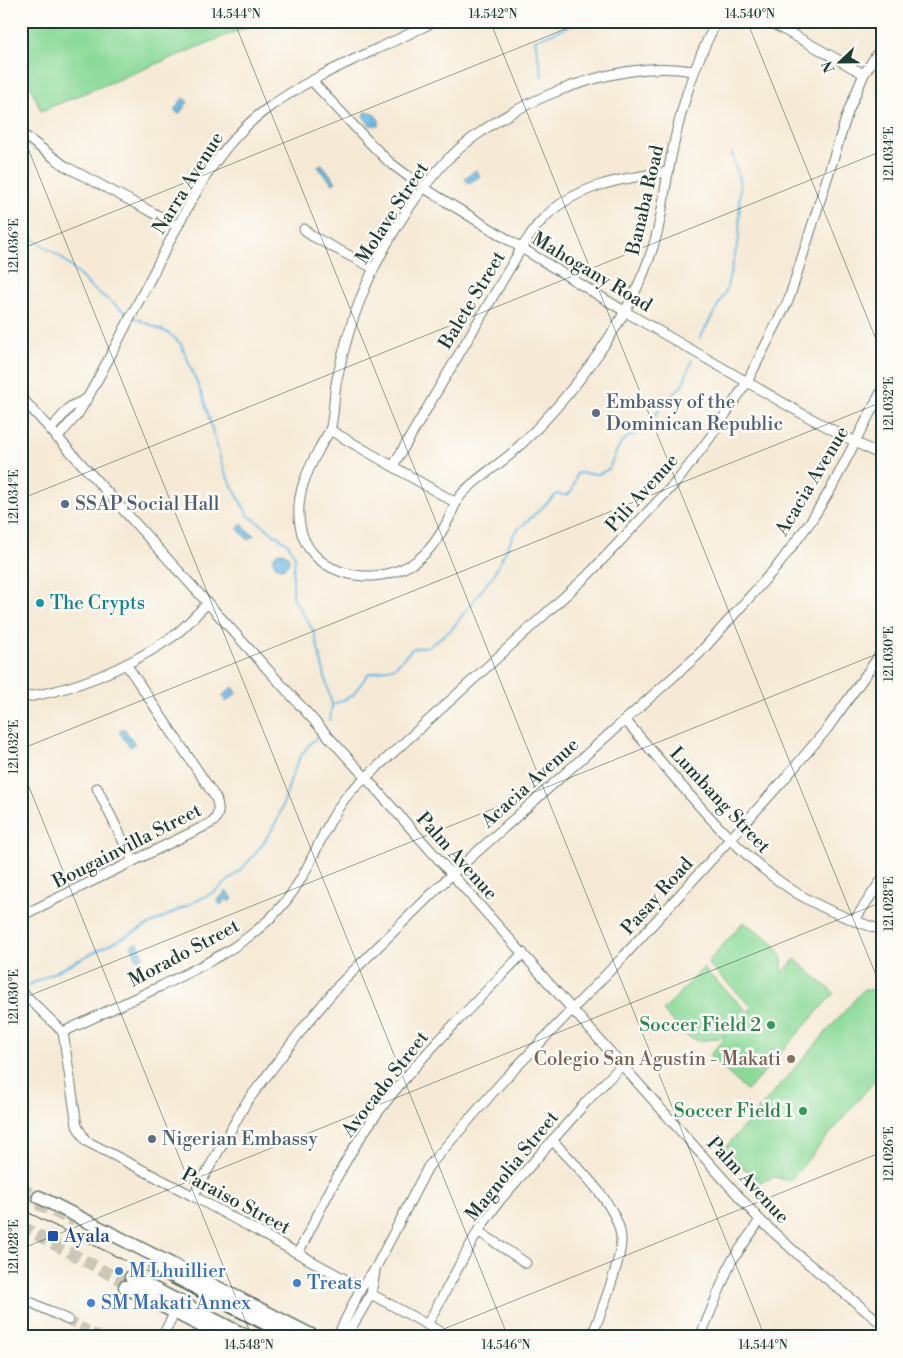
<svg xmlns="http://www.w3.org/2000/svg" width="903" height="1358" font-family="'Libre Bodoni',serif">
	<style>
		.green { fill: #8ad998; stroke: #548b66 }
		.water { fill: #6ab9e4; stroke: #447b8c }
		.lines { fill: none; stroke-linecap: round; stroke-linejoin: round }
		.stream { stroke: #6ab9e4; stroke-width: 2 }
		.minor-tunnel { stroke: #cbc7b6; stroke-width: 9; stroke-dasharray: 9 4.5; stroke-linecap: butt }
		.major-tunnel { stroke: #cbc7b6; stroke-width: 11; stroke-dasharray: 11 5.5; stroke-linecap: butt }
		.highway-tunnel { stroke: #cbc7b6; stroke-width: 12; stroke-dasharray: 12 6; stroke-linecap: butt }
		.minor-casing { stroke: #6a7a6d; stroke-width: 11 }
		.highway-casing { stroke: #6a7a6d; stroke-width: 15 }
		.minor { stroke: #fff; stroke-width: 9 }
		.highway { stroke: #fff; stroke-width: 12 }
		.tram { stroke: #1f3d34; stroke-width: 1 }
		.ticks { fill: none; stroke: #1f3d34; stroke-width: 1; stroke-opacity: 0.45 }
		.service-dot { fill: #5c6f8a; stroke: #fdfcf7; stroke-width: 2 }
		.culture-dot { fill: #0f9aa8; stroke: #fdfcf7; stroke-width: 2 }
		.leisure-dot { fill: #2e9e5b; stroke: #fdfcf7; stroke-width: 2 }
		.education-dot { fill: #8d6e63; stroke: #fdfcf7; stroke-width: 2 }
		.transit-dot { fill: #1a4fb4; stroke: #fdfcf7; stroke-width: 2 }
		.shop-dot { fill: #3f7fe0; stroke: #fdfcf7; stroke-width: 2 }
		.labels { text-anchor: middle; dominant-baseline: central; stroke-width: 5; stroke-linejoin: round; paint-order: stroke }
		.street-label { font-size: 19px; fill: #1f3d34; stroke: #fdfcf7 }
		.service-label { font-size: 19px; fill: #4e5e75; stroke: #fdfcf7; text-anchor: start }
		.culture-label { font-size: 19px; fill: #0d838f; stroke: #fdfcf7; text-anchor: start }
		.leisure-label { font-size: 19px; fill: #27864d; stroke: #fdfcf7; text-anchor: end }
		.education-label { font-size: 19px; fill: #785e54; stroke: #fdfcf7; text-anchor: end }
		.transit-label { font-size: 19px; fill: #164399; stroke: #fdfcf7; text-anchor: start }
		.shop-label { font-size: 19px; fill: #366cbe; stroke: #fdfcf7; text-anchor: start }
		.neatline { fill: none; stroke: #1f3d34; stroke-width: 2 }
		.ticks-label { font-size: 12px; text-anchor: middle; fill: #1f3d34 }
	</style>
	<rect width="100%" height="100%" fill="#fdfcf7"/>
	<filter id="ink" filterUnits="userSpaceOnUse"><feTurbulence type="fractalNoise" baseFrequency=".02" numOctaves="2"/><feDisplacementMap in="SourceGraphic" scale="10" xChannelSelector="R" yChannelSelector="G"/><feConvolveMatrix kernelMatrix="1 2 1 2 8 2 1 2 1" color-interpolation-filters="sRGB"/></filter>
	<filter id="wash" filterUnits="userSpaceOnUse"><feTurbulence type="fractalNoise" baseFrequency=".0096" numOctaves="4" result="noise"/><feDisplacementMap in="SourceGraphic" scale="20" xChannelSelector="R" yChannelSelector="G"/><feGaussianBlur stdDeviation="1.12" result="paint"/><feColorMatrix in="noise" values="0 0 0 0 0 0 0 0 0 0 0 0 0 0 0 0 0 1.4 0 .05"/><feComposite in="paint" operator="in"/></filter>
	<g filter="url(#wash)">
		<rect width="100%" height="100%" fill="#f6ead6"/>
		<g class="green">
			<polygon points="21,21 262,21 41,111 21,65"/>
			<path d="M743,922c20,13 46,25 38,52l14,-15 39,34 -87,98 -38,-35 17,-20c-37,11 -39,1 -63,-25l40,-43 45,44 4,-5 -45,-44z"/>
			<polygon points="882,989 882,1072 790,1181 774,1177 760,1182 723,1150 863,990"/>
		</g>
		<g class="water">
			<polygon points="183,98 188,102 179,114 174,110"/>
			<polygon points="365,112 372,112 379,120 379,125 370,125 363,116"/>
			<polygon points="322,164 336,182 333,184 318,167"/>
			<polygon points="476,170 480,176 469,184 465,178"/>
			<polygon points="242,523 246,530 254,535 248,540 238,529"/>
			<circle cx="281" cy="560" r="8"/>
			<polygon points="233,687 237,693 226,702 222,696"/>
			<polygon points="124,728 135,744 130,747 119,732"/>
			<polygon points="226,891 233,898 230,902 226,899 221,905 217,901"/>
			<polygon points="138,942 144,956 137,959 131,945"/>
		</g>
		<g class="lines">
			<g class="stream">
				<polyline points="542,76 535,40 582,21"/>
				<polyline points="21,231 62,258 92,288 129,315"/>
				<polyline points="133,317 170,334 181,344 203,397 224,471 248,515 288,544 295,556 293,573 293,597 314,632 332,705 330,720"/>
				<polyline points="700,338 726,291 739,238 740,183 732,153"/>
				<path d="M332,705l20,-9 16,-22 27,-7 17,-18 17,-3 22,-16 43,-56 21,-42 42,-38 10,1 5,-4 5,-18 22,1 10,-5c9,-23 12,-34 38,-38l13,-24 22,-21 10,-26"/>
				<path d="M27,986l189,-95c26,-20 48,-43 62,-73 13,-30 12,-57 38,-80"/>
			</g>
		</g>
	</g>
	<g filter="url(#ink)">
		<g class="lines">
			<polyline class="minor-tunnel" points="68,1320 101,1337"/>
			<polyline class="major-tunnel" points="21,1188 39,1197"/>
			<g class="highway-tunnel">
				<polyline points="21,1196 74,1221"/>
				<polyline points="21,1226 137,1289"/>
			</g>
			<g class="minor-casing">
				<g id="minor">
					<polyline points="768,21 864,74"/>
					<path d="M693,71c-80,-15 -205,39 -256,100 -30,35 -58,82 -75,124 -11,27 -19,56 -25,84 -4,16 -2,35 -7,51 -3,6 -8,13 -11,19 -13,24 -24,48 -19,76 7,47 65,62 104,43 23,-10 37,-32 47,-54 3,-7 5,-13 10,-19 14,-16 35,-28 51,-42 59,-55 122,-136 144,-216 6,-21 8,-43 12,-64 10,-54 23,-104 49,-152"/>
					<polyline points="312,81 368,141 389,162 424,188 624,311 799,412 882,456"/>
					<polyline points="21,133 65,166 178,226"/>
					<polyline points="304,229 312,236 373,268"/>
					<polyline points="21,397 366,778 760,1220 804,1260 882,1324"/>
					<polyline points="50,430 70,407 88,398"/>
					<polyline points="330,430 456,503"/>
					<path d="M57,438l21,-24 10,-17c24,-43 46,-87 69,-131 28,-54 56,-117 107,-155 51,-39 114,-60 171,-90"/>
					<path d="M393,466l128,-217c7,-10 13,-21 21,-29 33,-35 81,-42 126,-48"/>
					<path d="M21,698c54,-8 105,-30 150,-60 13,-9 25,-24 37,-35"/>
					<path d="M625,720c49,55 102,127 164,168 28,19 61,32 93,42"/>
					<polyline points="97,788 133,861"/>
					<path d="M21,916l192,-94c7,-8 6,-15 3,-24l-90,-134"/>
					<polyline points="854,921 882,879"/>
					<polyline points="21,991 63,1032 77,1126 86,1141 193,1196 361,1288"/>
					<path d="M63,1032c32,-15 64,-30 96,-45 47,-23 93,-44 127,-86 27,-34 37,-78 65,-110l237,-216 90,-95 31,-41 38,-57 42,-83 59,-187 16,-38 18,-28"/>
					<path d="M552,1140c22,24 71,68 69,102 -1,23 -21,71 -29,95"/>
					<polyline points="193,1196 246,1103 304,1027 338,986 451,875 698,655 779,564 811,521 832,487 882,390"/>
					<polyline points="478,1231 526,1263"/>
					<path d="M298,1253c22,-41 41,-85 68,-124 44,-64 103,-119 157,-176"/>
					<polyline points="371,1294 450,1337"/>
					<polyline points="21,1301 26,1300 68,1320"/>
					<polyline points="427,1325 478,1231 500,1200 587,1101 622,1065"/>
					<polyline points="162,1337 175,1312"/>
					<polyline points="337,1337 361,1288 375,1269 428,1167 501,1083 624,956 781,783 827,729 882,652"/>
					<polyline points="346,1337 371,1294 375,1272"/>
					<polyline points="700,1337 731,1262 760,1220"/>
				</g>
			</g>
			<g class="highway-casing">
				<g id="highway">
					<polyline points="39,1197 315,1337"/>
					<polyline points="155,1266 290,1337"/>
					<polyline points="131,1277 248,1337"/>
					<polyline points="125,1287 223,1337"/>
				</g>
			</g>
			<use href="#minor" class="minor"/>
			<use href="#highway" class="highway"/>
			<polyline class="tram" points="21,1209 278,1337"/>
		</g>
	</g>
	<path class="ticks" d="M234,21l531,1316M490,21l392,969M747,21l135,333M21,131l487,1206M21,249l564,-228M21,499l861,-348M21,749l861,-347M21,767l231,570M21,999l861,-347M21,1249l861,-347M424,1337l458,-185"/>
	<g class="service-dot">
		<circle cx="596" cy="413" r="5"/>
		<circle cx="65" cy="504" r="5"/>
		<circle cx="152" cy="1139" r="5"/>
	</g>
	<circle class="culture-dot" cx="40" cy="603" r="5"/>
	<g class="leisure-dot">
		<circle cx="771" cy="1025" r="5"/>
		<circle cx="803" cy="1111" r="5"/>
	</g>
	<circle class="education-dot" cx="791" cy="1059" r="5"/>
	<rect class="transit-dot" x="47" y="1230" width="12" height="12" rx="2.5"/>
	<g class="shop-dot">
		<circle cx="119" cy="1271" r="5"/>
		<circle cx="297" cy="1283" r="5"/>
		<circle cx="91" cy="1303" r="5"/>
	</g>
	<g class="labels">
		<g class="street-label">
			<text transform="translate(188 183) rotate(-58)">Narra Avenue</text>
			<text transform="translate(645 200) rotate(-77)">Banaba Road</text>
			<text transform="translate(392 213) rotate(-57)">Molave Street</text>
			<text transform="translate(592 272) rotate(31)">Mahogany Road</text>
			<text transform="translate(472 300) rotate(-59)">Balete Street</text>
			<text transform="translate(812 481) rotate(-59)">Acacia Avenue</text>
			<text transform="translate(642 493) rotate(-48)">Pili Avenue</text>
			<text transform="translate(530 783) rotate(-42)">Acacia Avenue</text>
			<text transform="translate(720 800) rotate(47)">Lumbang Street</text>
			<text transform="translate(127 846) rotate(-27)">Bougainvilla Street</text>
			<text transform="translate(457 856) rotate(48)">Palm Avenue</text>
			<text transform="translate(657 896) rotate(-48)">Pasay Road</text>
			<text transform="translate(184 953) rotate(-28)">Morado Street</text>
			<text transform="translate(385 1084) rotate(-52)">Avocado Street</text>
			<text transform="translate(512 1166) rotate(-51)">Magnolia Street</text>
			<text transform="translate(748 1180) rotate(47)">Palm Avenue</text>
			<text transform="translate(236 1201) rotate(28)">Paraiso Street</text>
		</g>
		<g class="service-label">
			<text x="606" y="402">Embassy of the<tspan x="606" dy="22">Dominican Republic</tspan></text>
			<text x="75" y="504">SSAP Social Hall</text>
			<text x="162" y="1139">Nigerian Embassy</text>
		</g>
		<g class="culture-label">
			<text x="50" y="603">The Crypts</text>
		</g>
		<g class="leisure-label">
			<text x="761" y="1025">Soccer Field 2</text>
			<text x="793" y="1111">Soccer Field 1</text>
		</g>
		<g class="education-label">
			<text x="781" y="1059">Colegio San Agustin - Makati</text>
		</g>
		<g class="transit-label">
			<text x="64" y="1236">Ayala</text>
		</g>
		<g class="shop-label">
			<text x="129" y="1271">M Lhuillier</text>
			<text x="307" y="1283">Treats</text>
			<text x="101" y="1303">SM Makati Annex</text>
		</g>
	</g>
	<rect width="903" height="1358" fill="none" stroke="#fdfcf7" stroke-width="55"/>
	<g transform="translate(840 62) rotate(248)" stroke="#fdfcf7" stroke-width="4" paint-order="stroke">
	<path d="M0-4L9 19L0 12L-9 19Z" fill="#1f3d34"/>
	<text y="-8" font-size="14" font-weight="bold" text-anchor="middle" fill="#1f3d34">N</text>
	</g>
	<rect x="28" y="28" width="848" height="1302" class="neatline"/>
	<g class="ticks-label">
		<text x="236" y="18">14.544°N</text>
		<text x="493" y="18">14.542°N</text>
		<text x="750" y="18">14.540°N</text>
		<text transform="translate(889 154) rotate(-90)" y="4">121.034°E</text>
		<text transform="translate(14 246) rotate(-90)" y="4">121.036°E</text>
		<text transform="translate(889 404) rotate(-90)" y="4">121.032°E</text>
		<text transform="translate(14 497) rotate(-90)" y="4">121.034°E</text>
		<text transform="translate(889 654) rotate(-90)" y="4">121.030°E</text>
		<text transform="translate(14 747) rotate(-90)" y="4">121.032°E</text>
		<text transform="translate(889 904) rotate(-90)" y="4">121.028°E</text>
		<text transform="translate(14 997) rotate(-90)" y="4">121.030°E</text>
		<text transform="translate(889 1154) rotate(-90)" y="4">121.026°E</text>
		<text transform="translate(14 1247) rotate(-90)" y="4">121.028°E</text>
		<text x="249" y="1349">14.548°N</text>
		<text x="506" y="1349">14.546°N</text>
		<text x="763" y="1349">14.544°N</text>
	</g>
</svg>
